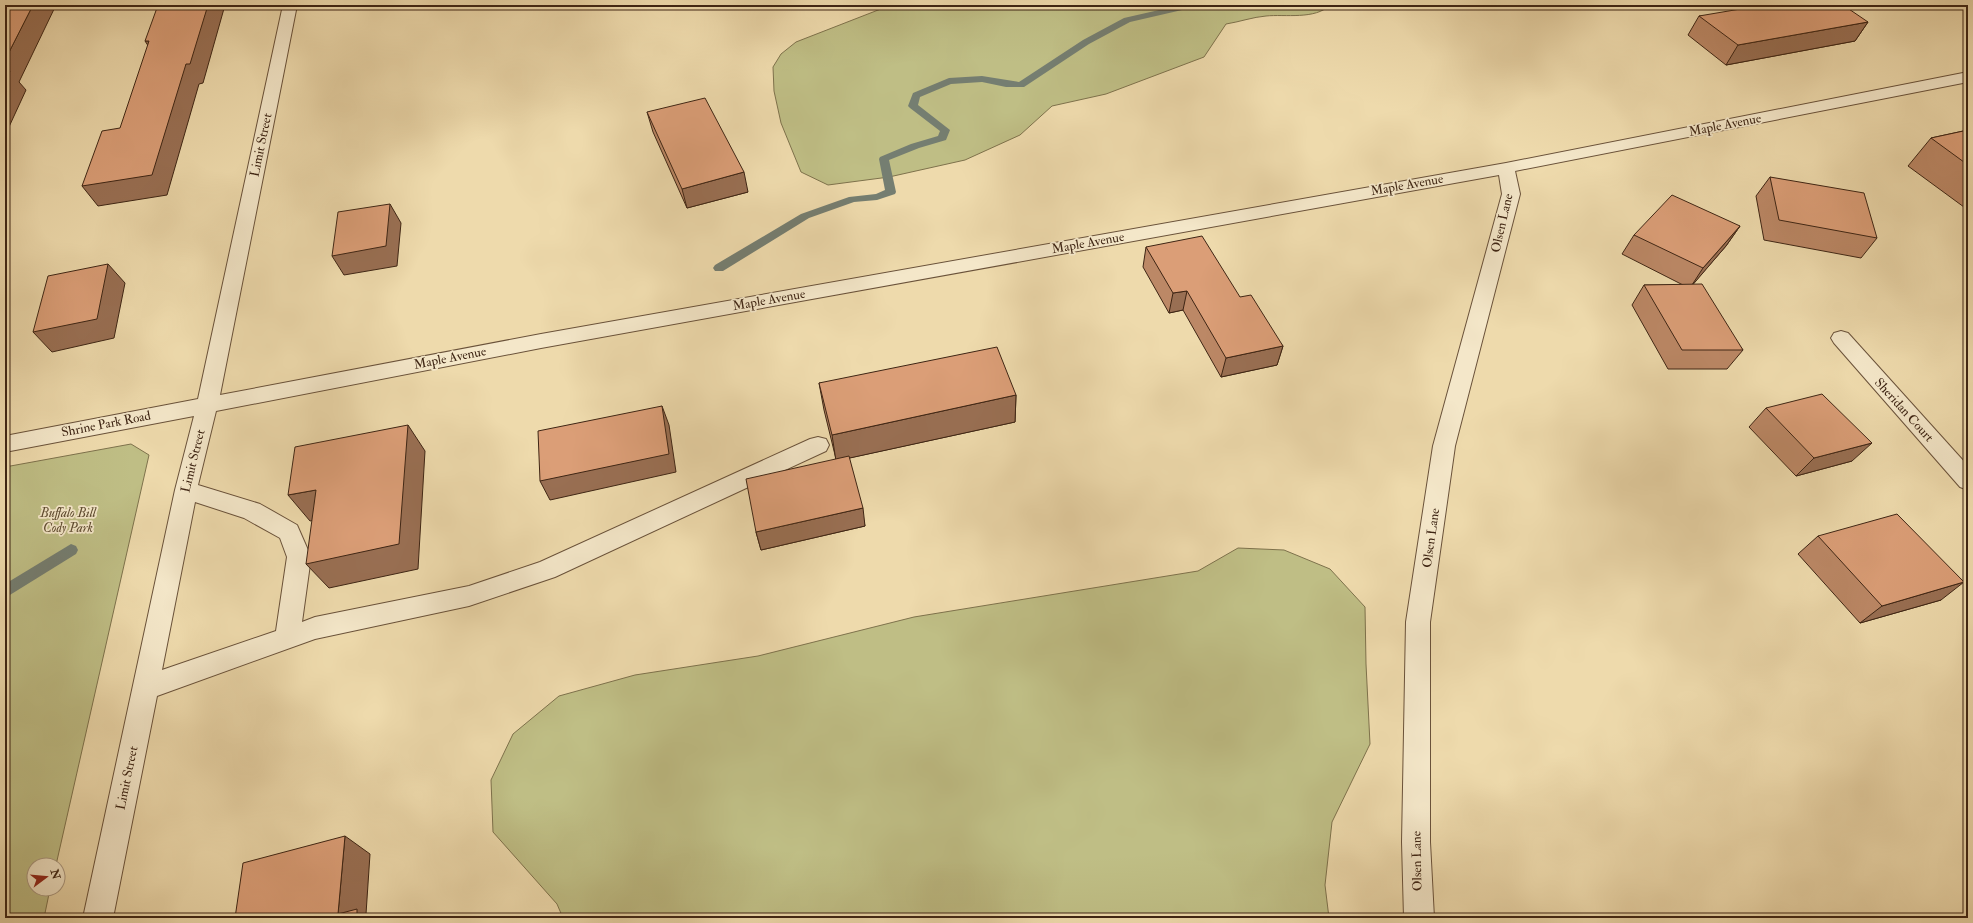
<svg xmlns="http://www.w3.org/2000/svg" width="1973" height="923" font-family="'IM FELL Double Pica',serif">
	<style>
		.green { fill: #bfbe85; stroke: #7e724c }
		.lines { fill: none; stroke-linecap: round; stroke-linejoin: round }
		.stream { fill: #757e71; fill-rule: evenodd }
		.minor-casing { stroke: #6a523a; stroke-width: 2 }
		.minor { fill: #f4e7c9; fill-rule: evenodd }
		.wall { fill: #bc8866; stroke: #3e2514 }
		.shaded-wall { fill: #996f53; stroke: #3e2514 }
		.building { fill: #db9e77; stroke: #3e2514 }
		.labels { text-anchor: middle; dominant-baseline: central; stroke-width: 3.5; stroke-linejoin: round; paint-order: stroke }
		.street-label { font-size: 13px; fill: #3e2514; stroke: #f4e7c9 }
		.park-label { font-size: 13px; font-style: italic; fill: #5e4b30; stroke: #f4e7c9 }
	</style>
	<rect width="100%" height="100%" fill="#eedaac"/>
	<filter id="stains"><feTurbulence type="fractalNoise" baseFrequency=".005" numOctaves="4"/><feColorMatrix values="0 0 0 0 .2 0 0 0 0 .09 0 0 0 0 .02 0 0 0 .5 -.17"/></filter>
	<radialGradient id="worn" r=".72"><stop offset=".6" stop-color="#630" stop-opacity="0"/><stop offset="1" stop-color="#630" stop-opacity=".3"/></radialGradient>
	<g class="green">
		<path d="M891,5h439c-15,15 -45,9 -64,11 -13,1 -27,6 -40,8l-22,33 -98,37 -54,12 -32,29 -55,25 -76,17 -61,8 -27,-13 -20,-49 -7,-32 -1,-24 8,-13 15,-12z"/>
		<polygon points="131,444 149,455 56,865 34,865 34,889 50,889 44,918 5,918 5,467"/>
		<polygon points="1238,548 1284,550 1330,569 1365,607 1366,664 1370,744 1332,822 1325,885 1329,918 563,918 557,904 493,832 491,780 513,734 559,696 635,675 758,656 914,617 1198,571"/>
	</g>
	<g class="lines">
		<g class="stream">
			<polygon points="1181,5 1196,5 1195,7 1130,22 1089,44 1024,87 1006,87 982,82 951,84 920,97 918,105 950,130 946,140 919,148 889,160 896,192 895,194 877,200 854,202 809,218 723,271 715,271 713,268 715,265 801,214 849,197 876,194 885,190 879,159 880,157 911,144 938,136 940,131 910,108 908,106 913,93 949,78 982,76 1019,82 1083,40 1124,18"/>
			<polygon points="71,544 76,546 78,550 76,554 5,598 5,584"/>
		</g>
		<g class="minor-casing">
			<g id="minor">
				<path d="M283,5h14l-77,390 321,-61 965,-171 462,-91v10l-453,89 5,23 -65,252 -25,176v220l4,76h-30l-2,-76 4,-220 27,-176 69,-252 -3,-19 -958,173 -325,63 -18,74 62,19 37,21 14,32 -9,65 13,-5 154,-31 71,-24 270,-123 8,-2 8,2 3,6 -3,6 -271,126 -86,29 -154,33 -158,57 -44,222h-30l92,-428 19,-74 -189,36v-16l193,-37zM195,502l49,16 36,20 7,19 -11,74 -114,39z"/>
				<polygon points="1841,331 1848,333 1968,466 1968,490 1960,487 1834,343 1831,338 1834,333"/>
			</g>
		</g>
		<use href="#minor" class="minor"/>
	</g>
	<g class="wall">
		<polygon points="1699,16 1868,22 1855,41 1726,65 1688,35"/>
		<polygon points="647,112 748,192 687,208 653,132"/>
		<polygon points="1968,130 1968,210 1908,166 1931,138"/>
		<polygon points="1770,177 1877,238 1861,258 1764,240 1756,196"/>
		<polygon points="1740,226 1726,246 1692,285 1743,350 1727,369 1668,369 1632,305 1644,285 1683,285 1622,254 1634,235"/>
		<polygon points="1146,247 1240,297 1283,346 1277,365 1221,377 1183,310 1169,313 1143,267"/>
		<polygon points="819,383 1016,395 1015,422 849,458 865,526 761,550 756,532 836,459 824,410"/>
		<polygon points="1766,408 1852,461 1796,476 1749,427"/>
		<polygon points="1818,536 1941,600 1860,623 1798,554"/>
	</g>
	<g class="shaded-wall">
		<polygon points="33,5 56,5 19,82 26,90 8,129 5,129 5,60"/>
		<polygon points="208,5 225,5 203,83 199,84 167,195 98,206 82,186 186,64"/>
		<polygon points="1868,22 1855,41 1726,65 1738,45"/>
		<polygon points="145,41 149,41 158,61"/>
		<polygon points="744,172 748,192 687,208 682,189"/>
		<polygon points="390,204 401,223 397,266 344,275 332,256"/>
		<polygon points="1740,226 1726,246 1690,288 1703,268"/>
		<polygon points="108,264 125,283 114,338 52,352 33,332"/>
		<polygon points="1187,291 1183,310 1169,313 1173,293"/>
		<polygon points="1283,346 1277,365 1221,377 1226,358"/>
		<polygon points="1016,395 1015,422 836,461 832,435"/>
		<polygon points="662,406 669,425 676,472 550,500 540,481"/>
		<polygon points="408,425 425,451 418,569 329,588 306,564"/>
		<polygon points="1872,443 1852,461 1796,476 1814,458"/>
		<polygon points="316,490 337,515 310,521 288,495"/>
		<polygon points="863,508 865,526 761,550 756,532"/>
		<polygon points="1964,582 1941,600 1860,623 1882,606"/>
		<polygon points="345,836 370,854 366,914 372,918 345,918 338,914"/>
	</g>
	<g class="building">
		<polygon points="5,5 33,5 5,60"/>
		<polygon points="158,5 208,5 190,64 186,64 152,175 82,186 102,131 120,128 149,41 145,41"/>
		<polygon points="1764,5 1843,5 1868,22 1738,45 1699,16"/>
		<polygon points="5,71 10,71 5,82"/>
		<polygon points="705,98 744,172 682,189 647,112"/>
		<polygon points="1968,130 1968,165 1931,138"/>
		<polygon points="1770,177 1864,193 1877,238 1779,220"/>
		<polygon points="1672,195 1740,226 1703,268 1634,235"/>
		<polygon points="390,204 386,246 332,256 338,212"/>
		<polygon points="1202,236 1240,297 1251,295 1283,346 1226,358 1187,291 1173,293 1146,247"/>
		<polygon points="108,264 97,319 33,332 48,276"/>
		<polygon points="1702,284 1743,350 1682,350 1644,285"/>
		<polygon points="997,347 1016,395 832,435 819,383"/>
		<polygon points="1822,394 1872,443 1814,458 1766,408"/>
		<polygon points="662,406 669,454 540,481 538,431"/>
		<polygon points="408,425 399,544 306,564 316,490 288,495 295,447"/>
		<polygon points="849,456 863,508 756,532 746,479"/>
		<polygon points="1897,514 1964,582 1882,606 1818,536"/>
		<polygon points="345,836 338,914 357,909 357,918 235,918 243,863"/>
	</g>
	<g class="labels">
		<g class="street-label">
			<text transform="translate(1725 125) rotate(-11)">Maple Avenue</text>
			<text transform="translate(261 145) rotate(-78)">Limit Street</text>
			<text transform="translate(1407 185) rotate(-10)">Maple Avenue</text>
			<text transform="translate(1502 223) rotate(-77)">Olsen Lane</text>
			<text transform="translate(1088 243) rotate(-10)">Maple Avenue</text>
			<text transform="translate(769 300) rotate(-10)">Maple Avenue</text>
			<text transform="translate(450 358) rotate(-11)">Maple Avenue</text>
			<text transform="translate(1904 410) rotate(48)">Sheridan Court</text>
			<text transform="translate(106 424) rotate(-11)">Shrine Park Road</text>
			<text transform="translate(193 461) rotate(-76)">Limit Street</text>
			<text transform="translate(1431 538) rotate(-82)">Olsen Lane</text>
			<text transform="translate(127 778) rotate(-78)">Limit Street</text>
			<text transform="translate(1417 861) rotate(-91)">Olsen Lane</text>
		</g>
		<g class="park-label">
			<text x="68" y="513">Buffalo Bill<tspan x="68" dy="15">Cody Park</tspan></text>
		</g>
	</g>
	<rect width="1973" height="923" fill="none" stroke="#eedaac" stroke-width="20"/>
	<rect x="6" y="6" width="1961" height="911" fill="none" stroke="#3e2514" stroke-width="2"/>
	<rect x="10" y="10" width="1953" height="903" fill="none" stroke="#3e2514"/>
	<g transform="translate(46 877) rotate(74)"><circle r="19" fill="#f4e7c9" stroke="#ab9981"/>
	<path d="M0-3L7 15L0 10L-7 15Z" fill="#8f2418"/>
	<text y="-6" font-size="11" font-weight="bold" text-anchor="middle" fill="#3e2514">N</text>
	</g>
	<rect width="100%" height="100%" filter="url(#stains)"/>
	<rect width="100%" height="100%" fill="url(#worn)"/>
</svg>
